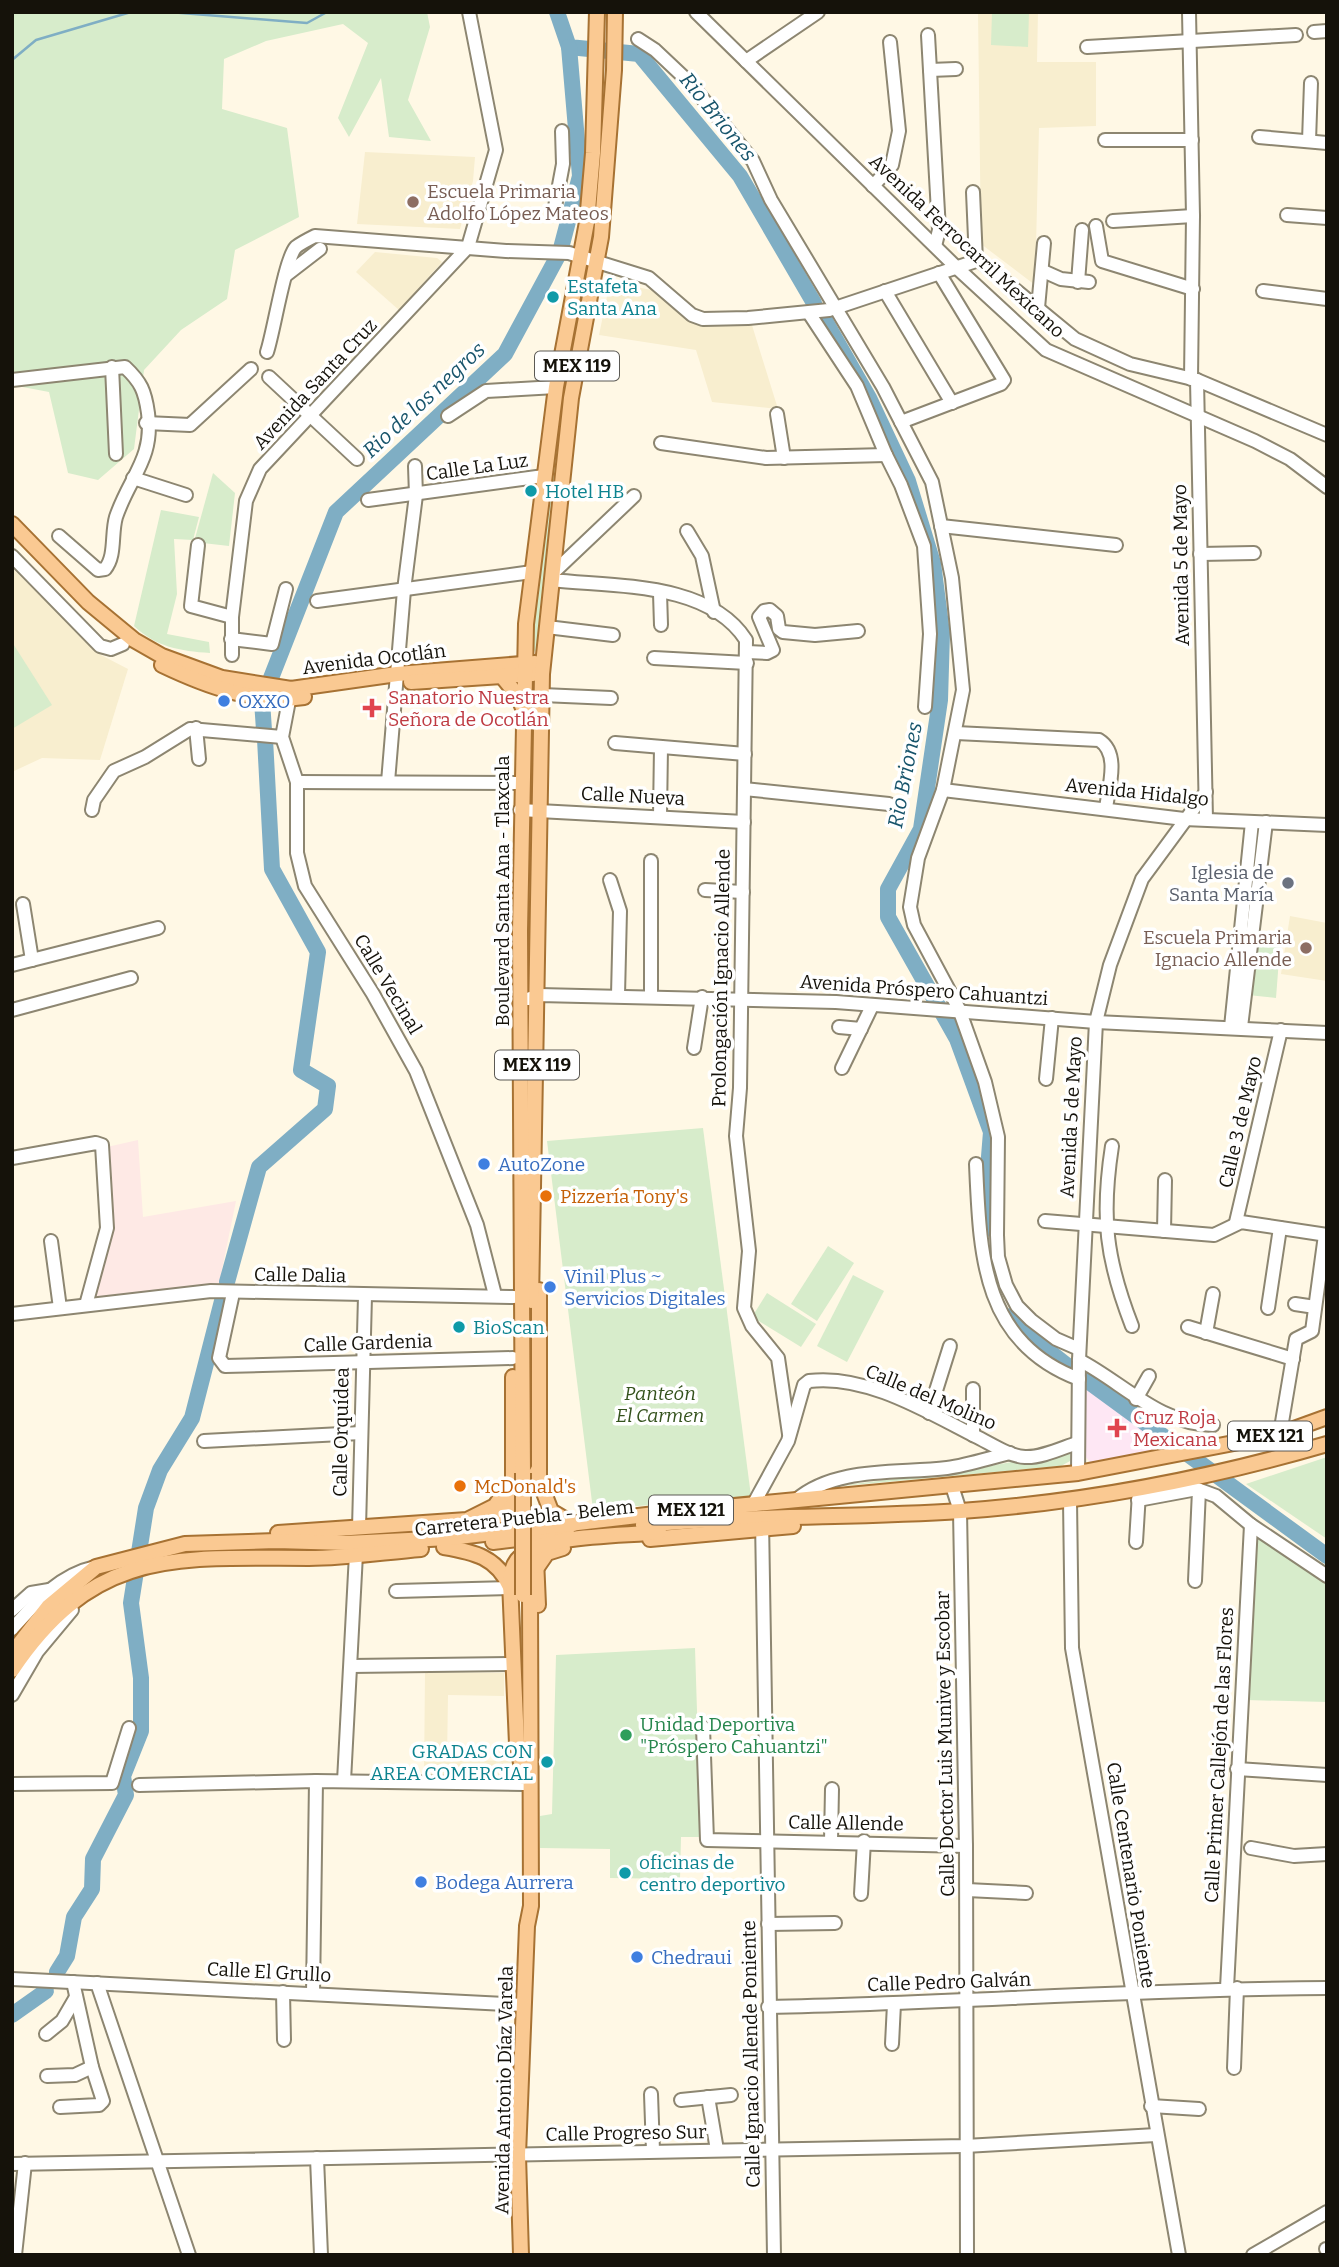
<svg xmlns="http://www.w3.org/2000/svg" width="1339" height="2267" font-family="Bitter,serif">
	<style>
		.built { fill: #f8eecf }
		.industrial { fill: #fee9e5 }
		.medical { fill: #fee7f4 }
		.green { fill: #d7eccb }
		.lines { fill: none; stroke-linecap: round; stroke-linejoin: round }
		.stream { stroke: #7faec4; stroke-width: 2.5 }
		.river { stroke: #7faec4; stroke-width: 16 }
		.minor-casing { stroke: #8d8671; stroke-width: 16 }
		.major-casing { stroke: #a77233; stroke-width: 18 }
		.minor { stroke: #fff; stroke-width: 12 }
		.major { stroke: #fac992; stroke-width: 14 }
		.major-bridge-casing { stroke: #a77233; stroke-width: 18; stroke-linecap: butt }
		.major-bridge { stroke: #fac992; stroke-width: 14 }
		.education-dot { fill: #8d6e63; stroke: #fff; stroke-width: 2.5 }
		.culture-dot { fill: #0f9aa8; stroke: #fff; stroke-width: 2.5 }
		.shop-dot { fill: #3f7fe0; stroke: #fff; stroke-width: 2.5 }
		.health-dot { fill: #e0444e; stroke: #fff; stroke-width: 2.5 }
		.worship-dot { fill: #6b7280; stroke: #fff; stroke-width: 2.5 }
		.food-dot { fill: #e8710a; stroke: #fff; stroke-width: 2.5 }
		.leisure-dot { fill: #2e9e5b; stroke: #fff; stroke-width: 2.5 }
		.labels { text-anchor: middle; dominant-baseline: central; stroke-width: 7; stroke-linejoin: round; paint-order: stroke }
		.shield { fill: #fff; stroke: #5b5954; stroke-width: 2 }
		.shield-label { font-size: 18px; font-weight: bold; fill: #15120a }
		.education-label { font-size: 19px; fill: #785e54; stroke: #fff; text-anchor: start }
		.street-label { font-size: 19px; fill: #15120a; stroke: #fff }
		.culture-label { font-size: 19px; fill: #0d838f; stroke: #fff; text-anchor: start }
		.health-label { font-size: 19px; fill: #be3a42; stroke: #fff; text-anchor: start }
		.shop-label { font-size: 19px; fill: #366cbe; stroke: #fff; text-anchor: start }
		.worship-label { font-size: 19px; fill: #5b616d; stroke: #fff; text-anchor: end }
		.food-label { font-size: 19px; fill: #c56008; stroke: #fff; text-anchor: start }
		.park-label { font-size: 19px; font-style: italic; fill: #34521c; stroke: #fff }
		.leisure-label { font-size: 19px; fill: #27864d; stroke: #fff; text-anchor: start }
		.water-label { font-size: 21px; font-style: italic; fill: #17546b; stroke: #fff }
	</style>
	<rect width="100%" height="100%" fill="#fff8e5"/>
	<g class="built">
		<polygon points="978,12 1038,12 1037,62 1096,62 1096,126 1039,128 1035,285 981,244"/>
		<polygon points="365,152 475,157 473,181 460,229 357,224"/>
		<polygon points="375,252 437,258 442,262 399,310 356,272"/>
		<polygon points="610,282 657,291 695,324 719,326 751,322 778,409 712,402 696,350 599,335"/>
		<polygon points="12,568 101,655 128,669 100,760 42,758 12,772"/>
		<polygon points="1290,916 1327,923 1327,981 1281,974"/>
		<polygon points="425,1672 504,1673 504,1696 448,1695 447,1760 513,1761 513,1779 424,1778"/>
	</g>
	<polygon class="industrial" points="138,1140 143,1217 236,1201 219,1284 95,1300 109,1223 107,1147"/>
	<polygon class="medical" points="1086,1385 1122,1409 1174,1447 1091,1463 1084,1455"/>
	<g class="green">
		<polygon points="12,12 427,12 430,27 408,100 431,141 389,137 381,78 349,137 338,118 368,43 343,24 266,41 224,59 222,109 287,128 299,217 235,250 227,299 181,330 144,370 134,449 98,480 68,473 49,392 12,385"/>
		<polygon points="992,12 1029,12 1028,47 991,45"/>
		<polygon points="552,444 561,454 541,652 531,651"/>
		<polygon points="213,473 235,493 229,546 194,542"/>
		<path d="M161,510l38,7 -6,23 -19,-1 3,55 -10,40 42,8 1,11c-30,-2 -54,-6 -76,-27z"/>
		<polygon points="12,642 52,705 12,729"/>
		<polygon points="1256,945 1280,946 1276,998 1248,995"/>
		<polygon points="703,1128 751,1496 593,1510 547,1141"/>
		<polygon points="828,1246 854,1263 817,1321 791,1304"/>
		<polygon points="853,1275 884,1291 847,1362 817,1346"/>
		<polygon points="767,1293 816,1324 801,1347 752,1317"/>
		<polygon points="1070,1452 1070,1461 1061,1466 819,1488 954,1472"/>
		<polygon points="1327,1457 1327,1539 1246,1484"/>
		<polygon points="1255,1533 1327,1582 1327,1702 1246,1700"/>
		<polygon points="695,1648 701,1837 681,1837 680,1879 610,1878 610,1849 540,1848 540,1816 552,1814 556,1655"/>
	</g>
	<g class="lines">
		<g class="stream">
			<polyline points="169,12 307,23 327,12"/>
			<polyline points="12,60 36,40 131,12"/>
		</g>
		<g class="river">
			<polyline points="557,12 569,47 639,54 740,176 814,303"/>
			<polyline points="824,319 869,398 908,481 933,563 942,633 940,700 921,829 888,889 888,917 957,1039 991,1132 983,1231"/>
			<polyline points="264,730 262,701 336,512 505,354 560,252 580,176 569,47"/>
			<polyline points="227,1282 259,1167 325,1109 328,1086 301,1070 318,952 272,869 265,739"/>
			<polyline points="1007,1316 1009,1320 1069,1367"/>
			<polyline points="1085,1379 1327,1556"/>
			<polyline points="57,1972 67,1956 74,1917 92,1889 93,1859 126,1795 123,1776 141,1731 141,1678 131,1603 146,1508 160,1470 192,1418 222,1301"/>
			<polyline points="12,2015 46,1991"/>
		</g>
		<g class="minor-casing">
			<g id="minor">
				<polyline points="696,12 956,267 1046,350 1255,441 1290,459 1327,487"/>
				<polyline points="1189,12 1193,216 1191,379"/>
				<polyline points="1314,32 1327,31"/>
				<polyline points="928,35 939,230 935,246"/>
				<polyline points="638,39 655,50 690,83 753,161 771,200 883,387 932,482 952,578 963,690 943,790 918,858 910,907 914,925 959,1009 985,1082 998,1137 997,1235 998,1257 1006,1285 1017,1306 1031,1320 1056,1339 1079,1349"/>
				<polyline points="1087,47 1296,35"/>
				<polyline points="746,61 818,12"/>
				<polyline points="930,70 956,69"/>
				<polyline points="1259,137 1327,143"/>
				<polyline points="1105,140 1192,140"/>
				<polyline points="1309,141 1311,83"/>
				<polyline points="873,186 892,165 899,131 890,42"/>
				<polyline points="973,192 976,261"/>
				<polyline points="554,212 563,164 562,131"/>
				<polyline points="1287,215 1327,218"/>
				<polyline points="1113,221 1193,216"/>
				<polyline points="1096,226 1102,261 1193,289"/>
				<polyline points="1043,271 1061,279 1089,282"/>
				<polyline points="285,276 320,249"/>
				<polyline points="1078,282 1082,230"/>
				<polyline points="885,291 952,403"/>
				<polyline points="1263,291 1327,299"/>
				<polyline points="1038,308 1044,243"/>
				<polyline points="809,313 857,386 886,455 901,485 924,546 930,634 925,707"/>
				<path d="M267,352c7,-21 18,-94 29,-105 5,-4 13,-8 19,-11l191,15 63,2 80,25 43,37 11,4 45,-1 81,-8 150,-50 96,79 55,25 67,16 130,55"/>
				<polyline points="112,367 116,454"/>
				<polyline points="269,377 357,459"/>
				<path d="M12,380l113,-13c16,15 20,24 23,46 6,46 -18,63 -32,104 -5,17 0,39 -11,52l-7,1 -39,-34"/>
				<polyline points="1197,380 1206,819"/>
				<polyline points="777,414 784,458"/>
				<polyline points="448,416 486,391 556,387"/>
				<polyline points="901,422 1001,384 1004,380 939,273"/>
				<polyline points="146,423 190,425 251,369"/>
				<polyline points="661,443 766,458 886,455"/>
				<polyline points="133,478 186,495"/>
				<polyline points="368,500 544,476"/>
				<polyline points="941,526 1116,545"/>
				<polyline points="687,531 702,556 714,612"/>
				<polyline points="198,545 191,606 232,617"/>
				<polyline points="1200,554 1254,553"/>
				<polyline points="12,556 100,646 111,649 123,644"/>
				<polyline points="553,573 634,496"/>
				<path d="M552,580c61,7 156,1 194,60l-6,448 -4,48 13,115 -5,57 8,18 26,32 11,76"/>
				<polyline points="660,593 661,625"/>
				<polyline points="317,601 532,572"/>
				<polyline points="547,627 613,635"/>
				<polyline points="231,639 272,644 286,589"/>
				<polyline points="747,652 767,653 773,650 759,617 764,611 770,610 777,616 779,629 783,632 815,635 858,631"/>
				<polyline points="232,655 232,617 246,501 260,469 468,247 496,150 469,12"/>
				<polyline points="654,658 747,663"/>
				<polyline points="291,690 282,737 297,782 297,853 305,886 373,994 416,1071 477,1225 495,1295"/>
				<polyline points="542,695 611,698"/>
				<polyline points="196,728 199,759"/>
				<path d="M956,733l143,7c21,13 10,46 7,68"/>
				<polyline points="615,743 745,754"/>
				<polyline points="297,782 521,783"/>
				<polyline points="388,782 404,590 416,495 415,466"/>
				<polyline points="744,789 889,804"/>
				<polyline points="943,790 1184,819 1327,825"/>
				<polyline points="92,810 94,800 114,771 145,757 190,729 282,737"/>
				<polyline points="520,810 744,822"/>
				<polyline points="660,816 661,747"/>
				<polyline points="651,861 651,995"/>
				<polyline points="610,880 620,911 618,995"/>
				<polyline points="705,890 743,892"/>
				<polyline points="23,904 32,960"/>
				<polyline points="12,965 158,928"/>
				<polyline points="528,999 539,995 836,1002 1096,1022 1327,1033"/>
				<polyline points="12,1010 131,978"/>
				<polyline points="839,1027 861,1029"/>
				<polyline points="1231,1027 1252,822"/>
				<polyline points="1241,1027 1266,822"/>
				<polyline points="694,1048 702,997"/>
				<polyline points="842,1068 872,1006"/>
				<polyline points="1046,1079 1052,1018"/>
				<path d="M1112,1146c-11,71 -6,113 20,180"/>
				<polyline points="12,1158 96,1143 102,1145 107,1228 86,1305"/>
				<path d="M976,1164c4,89 5,178 103,215"/>
				<polyline points="1045,1221 1214,1235 1241,1222 1327,1235"/>
				<polyline points="1236,1222 1281,1030"/>
				<polyline points="1164,1231 1165,1180"/>
				<polyline points="51,1241 60,1308"/>
				<polyline points="233,1293 219,1358 225,1366 513,1358"/>
				<polyline points="1295,1304 1315,1307"/>
				<polyline points="1268,1308 1280,1228"/>
				<polyline points="12,1314 211,1291 514,1297"/>
				<polyline points="1188,1327 1293,1359"/>
				<polyline points="1206,1333 1213,1294"/>
				<path d="M1079,1360c43,22 81,65 134,65"/>
				<polyline points="973,1389 973,1435"/>
				<polyline points="1136,1399 1149,1376"/>
				<polyline points="929,1413 950,1346"/>
				<polyline points="1280,1434 1296,1339 1312,1331 1325,1235"/>
				<polyline points="204,1441 361,1433"/>
				<polyline points="1078,1473 1079,1360 1096,1022 1110,965 1142,879 1206,792"/>
				<polyline points="952,1486 960,1511 966,1846 967,2255"/>
				<path d="M796,1500c40,-34 102,-26 151,-32 21,-3 42,-10 63,-15"/>
				<polyline points="1070,1500 1072,1648 1179,2255"/>
				<polyline points="1138,1500 1197,1489 1216,1496 1251,1525 1327,1576"/>
				<path d="M753,1505l35,-64 16,-56 5,-4c57,-7 117,30 166,55 15,7 33,20 50,21 16,1 37,-9 52,-14"/>
				<polyline points="762,1520 774,2255"/>
				<polyline points="359,1528 365,1296"/>
				<polyline points="1136,1542 1139,1493"/>
				<polyline points="1195,1581 1199,1490"/>
				<polyline points="396,1591 511,1588"/>
				<polyline points="12,1610 31,1593 49,1590"/>
				<path d="M12,1629c24,-27 47,-54 83,-62"/>
				<polyline points="351,1666 514,1664"/>
				<polyline points="12,1695 37,1652 72,1610"/>
				<polyline points="703,1727 707,1840 966,1846"/>
				<polyline points="1237,1769 1327,1775"/>
				<polyline points="344,1781 356,1554"/>
				<polyline points="12,1784 112,1783 129,1728"/>
				<polyline points="139,1785 316,1781 524,1784"/>
				<polyline points="831,1841 832,1789"/>
				<polyline points="1251,1848 1294,1856 1327,1854"/>
				<polyline points="967,1890 1026,1893"/>
				<polyline points="861,1894 864,1841"/>
				<polyline points="768,1924 835,1923"/>
				<polyline points="12,1979 524,2005"/>
				<polyline points="97,1983 189,2255"/>
				<polyline points="1227,1988 1251,1525"/>
				<polyline points="283,1992 284,2040"/>
				<polyline points="313,1993 316,1781"/>
				<path d="M768,2007c187,-4 373,-18 559,-19"/>
				<polyline points="46,2034 62,2021 76,1997"/>
				<polyline points="892,2044 894,2004"/>
				<polyline points="1234,2068 1237,1988"/>
				<polyline points="47,2076 75,2075 92,2067"/>
				<polyline points="651,2094 653,2151"/>
				<polyline points="708,2097 717,2150"/>
				<polyline points="681,2100 731,2095"/>
				<polyline points="1151,2106 1199,2109"/>
				<polyline points="60,2107 99,2105 103,2101 92,2067 73,1982"/>
				<polyline points="317,2158 321,2255"/>
				<polyline points="12,2164 965,2146 1156,2135"/>
				<polyline points="1326,2249 1327,2249"/>
				<polyline points="15,2255 25,2163"/>
				<polyline points="1253,2255 1327,2212"/>
			</g>
		</g>
		<g class="major-casing">
			<g id="major">
				<polyline points="12,524 88,602 134,640 162,656 222,678 291,689 397,674 535,663"/>
				<path d="M162,665c44,21 92,39 142,32"/>
				<polyline points="501,675 518,696 523,708"/>
				<polyline points="411,682 533,674"/>
				<polyline points="539,1290 539,1480 551,1511 573,1524"/>
				<polyline points="531,1301 542,674 571,398 601,237 614,70 615,12"/>
				<polyline points="513,1377 513,1499 524,1530"/>
				<polyline points="523,1473 520,931 526,624 556,387 587,222 593,153 597,12"/>
				<path d="M643,1525c106,-10 212,-7 318,-14 124,-9 246,-32 366,-67"/>
				<path d="M466,1527c34,-4 58,-29 72,-57"/>
				<polyline points="278,1533 467,1520 495,1506 511,1483"/>
				<polyline points="650,1539 793,1526"/>
				<polyline points="493,1542 567,1533"/>
				<path d="M444,1547c30,5 53,10 66,40"/>
				<polyline points="536,1559 538,1605"/>
				<polyline points="538,1566 547,1553 563,1548"/>
				<polyline points="12,1653 48,1607 96,1567 185,1544 276,1541 346,1543 450,1538 672,1512 1078,1473 1280,1434 1327,1417"/>
				<path d="M12,1670c83,-123 164,-112 297,-112 37,0 75,-6 112,-9"/>
				<path d="M524,1777l-7,-33 -7,-162c1,-9 3,-19 10,-25 23,-23 105,-21 139,-25"/>
				<polyline points="521,2255 518,2155 527,1926 531,1906 530,1594"/>
			</g>
		</g>
		<use href="#minor" class="minor"/>
		<use href="#major" class="major"/>
		<g class="major-bridge-casing">
			<polyline id="major-bridge" points="523,1473 523,1595"/>
		</g>
		<use href="#major-bridge" class="major-bridge"/>
	</g>
	<g class="education-dot">
		<circle cx="413" cy="202" r="7"/>
		<circle cx="1306" cy="948" r="7"/>
	</g>
	<g class="culture-dot">
		<circle cx="553" cy="297" r="7"/>
		<circle cx="531" cy="491" r="7"/>
		<circle cx="459" cy="1327" r="7"/>
		<circle cx="547" cy="1762" r="7"/>
		<circle cx="625" cy="1873" r="7"/>
	</g>
	<g class="shop-dot">
		<circle cx="224" cy="701" r="7"/>
		<circle cx="484" cy="1164" r="7"/>
		<circle cx="550" cy="1287" r="7"/>
		<circle cx="421" cy="1882" r="7"/>
		<circle cx="637" cy="1957" r="7"/>
	</g>
	<g class="health-dot">
		<path d="M368.5 697.5h7v7h7v7h-7v7h-7v-7h-7v-7h7z"/>
		<path d="M1113.5 1417.5h7v7h7v7h-7v7h-7v-7h-7v-7h7z"/>
	</g>
	<circle class="worship-dot" cx="1288" cy="883" r="7"/>
	<g class="food-dot">
		<circle cx="546" cy="1196" r="7"/>
		<circle cx="460" cy="1486" r="7"/>
	</g>
	<circle class="leisure-dot" cx="626" cy="1735" r="7"/>
	<g class="labels">
		<g class="shield">
			<rect x="535" y="351.5" width="84" height="29" rx="5"/>
			<rect x="495" y="1050.5" width="84" height="29" rx="5"/>
			<rect x="1228" y="1421.5" width="84" height="29" rx="5"/>
			<rect x="649" y="1495.5" width="84" height="29" rx="5"/>
		</g>
		<g class="shield-label">
			<text x="577" y="366">MEX 119</text>
			<text x="537" y="1065">MEX 119</text>
			<text x="1270" y="1436">MEX 121</text>
			<text x="691" y="1510">MEX 121</text>
		</g>
		<g class="education-label">
			<text x="427" y="191">Escuela Primaria<tspan x="427" dy="22">Adolfo López Mateos</tspan></text>
			<text x="1292" y="937" text-anchor="end">Escuela Primaria<tspan x="1292" dy="22">Ignacio Allende</tspan></text>
		</g>
		<g class="street-label">
			<text transform="translate(967 246) rotate(43)">Avenida Ferrocarril Mexicano</text>
			<text transform="translate(315 384) rotate(-47)">Avenida Santa Cruz</text>
			<text transform="translate(477 467) rotate(-8)">Calle La Luz</text>
			<text transform="translate(1181 565) rotate(-91)">Avenida 5 de Mayo</text>
			<text transform="translate(374 659) rotate(-7)">Avenida Ocotlán</text>
			<text transform="translate(1137 792) rotate(6)">Avenida Hidalgo</text>
			<text transform="translate(633 796) rotate(3)">Calle Nueva</text>
			<text transform="translate(502 891) rotate(-90)">Boulevard Santa Ana - Tlaxcala</text>
			<text transform="translate(721 978) rotate(-89)">Prolongación Ignacio Allende</text>
			<text transform="translate(388 984) rotate(59)">Calle Vecinal</text>
			<text transform="translate(924 990) rotate(4)">Avenida Próspero Cahuantzi</text>
			<text transform="translate(1071 1117) rotate(-87)">Avenida 5 de Mayo</text>
			<text transform="translate(1240 1122) rotate(-77)">Calle 3 de Mayo</text>
			<text transform="translate(300 1275) rotate(1)">Calle Dalia</text>
			<text transform="translate(368 1343) rotate(-2)">Calle Gardenia</text>
			<text transform="translate(931 1397) rotate(23)">Calle del Molino</text>
			<text transform="translate(341 1432) rotate(-89)">Calle Orquídea</text>
			<text transform="translate(524 1518) rotate(-6)">Carretera Puebla - Belem</text>
			<text transform="translate(945 1744) rotate(-91)">Calle Doctor Luis Munive y Escobar</text>
			<text transform="translate(1219 1755) rotate(-87)">Calle Primer Callejón de las Flores</text>
			<text transform="translate(846 1823) rotate(1)">Calle Allende</text>
			<text transform="translate(1131 1875) rotate(81)">Calle Centenario Poniente</text>
			<text transform="translate(269 1972) rotate(3)">Calle El Grullo</text>
			<text transform="translate(949 1982) rotate(-2)">Calle Pedro Galván</text>
			<text transform="translate(751 2054) rotate(-91)">Calle Ignacio Allende Poniente</text>
			<text transform="translate(504 2090) rotate(-89)">Avenida Antonio Díaz Varela</text>
			<text transform="translate(626 2133) rotate(-1)">Calle Progreso Sur</text>
		</g>
		<g class="culture-label">
			<text x="567" y="286">Estafeta<tspan x="567" dy="22">Santa Ana</tspan></text>
			<text x="545" y="491">Hotel HB</text>
			<text x="473" y="1327">BioScan</text>
			<text x="533" y="1751" text-anchor="end">GRADAS CON<tspan x="533" dy="22">AREA COMERCIAL</tspan></text>
			<text x="639" y="1862">oficinas de<tspan x="639" dy="22">centro deportivo</tspan></text>
		</g>
		<g class="health-label">
			<text x="388" y="697">Sanatorio Nuestra<tspan x="388" dy="22">Señora de Ocotlán</tspan></text>
			<text x="1133" y="1417">Cruz Roja<tspan x="1133" dy="22">Mexicana</tspan></text>
		</g>
		<g class="shop-label">
			<text x="238" y="701">OXXO</text>
			<text x="498" y="1164">AutoZone</text>
			<text x="564" y="1276">Vinil Plus ~<tspan x="564" dy="22">Servicios Digitales</tspan></text>
			<text x="435" y="1882">Bodega Aurrera</text>
			<text x="651" y="1957">Chedraui</text>
		</g>
		<g class="worship-label">
			<text x="1274" y="872">Iglesia de<tspan x="1274" dy="22">Santa María</tspan></text>
		</g>
		<g class="food-label">
			<text x="560" y="1196">Pizzería Tony's</text>
			<text x="474" y="1486">McDonald's</text>
		</g>
		<g class="park-label">
			<text x="660" y="1393">Panteón<tspan x="660" dy="22">El Carmen</tspan></text>
		</g>
		<g class="leisure-label">
			<text x="640" y="1724">Unidad Deportiva<tspan x="640" dy="22">"Próspero Cahuantzi"</tspan></text>
		</g>
		<g class="water-label">
			<text transform="translate(718 117) rotate(51)">Rio Briones</text>
			<text transform="translate(424 400) rotate(-43)">Rio de los negros</text>
			<text transform="translate(905 775) rotate(-79)">Rio Briones</text>
		</g>
	</g>
	<rect width="1339" height="2267" fill="none" stroke="#15120a" stroke-width="28"/>
</svg>
